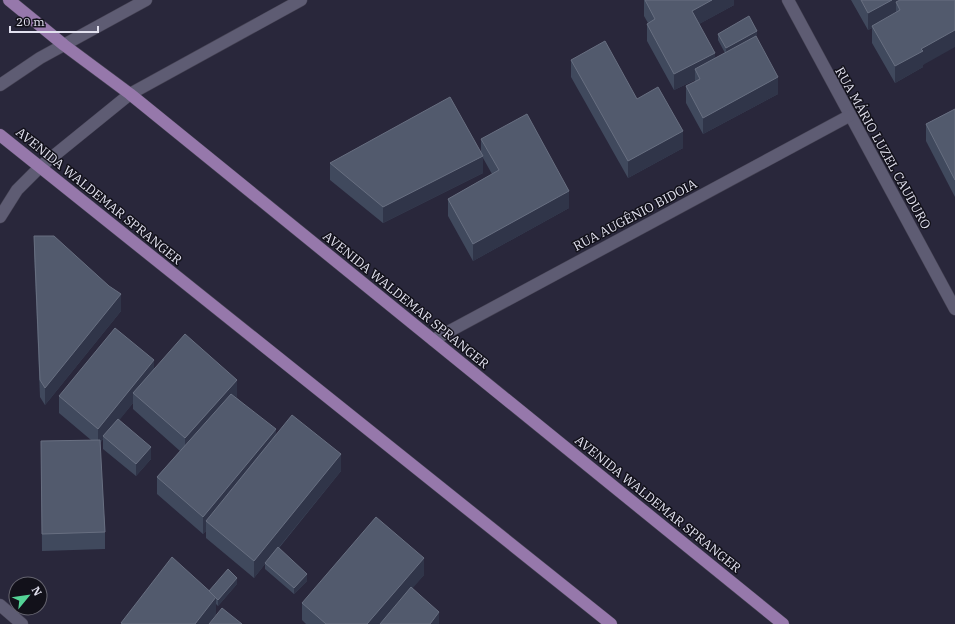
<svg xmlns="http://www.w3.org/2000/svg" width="955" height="624" font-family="'IBM Plex Serif',serif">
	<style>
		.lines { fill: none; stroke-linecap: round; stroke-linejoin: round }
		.minor-casing { stroke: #444152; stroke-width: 13 }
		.major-casing { stroke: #444152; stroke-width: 13 }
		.minor { stroke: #5e5c73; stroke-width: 12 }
		.major { stroke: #9678ab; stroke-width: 12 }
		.wall { fill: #40495d }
		.shaded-wall { fill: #303549 }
		.building { fill: #525a6d; stroke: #686f81 }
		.labels { text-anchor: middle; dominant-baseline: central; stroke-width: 3; stroke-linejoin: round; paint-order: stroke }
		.street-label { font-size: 13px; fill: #e2e1ef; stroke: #12111a }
	</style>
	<rect width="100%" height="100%" fill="#29273b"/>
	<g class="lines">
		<g class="minor-casing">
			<g id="minor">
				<polyline points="788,0 955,309"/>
				<polyline points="0,85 40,58 146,0"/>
				<polyline points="0,217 17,190 40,167 130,94 301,0"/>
				<polyline points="433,340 849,116"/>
				<polyline points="0,605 22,624"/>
			</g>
		</g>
		<g class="major-casing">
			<g id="major">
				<polyline points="9,0 64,45 130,94 783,624"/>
				<polyline points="0,135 611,624"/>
			</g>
		</g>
		<use href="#minor" class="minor"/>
		<use href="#major" class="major"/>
	</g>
	<g class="wall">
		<polygon points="644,0 734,0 734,5 699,24 715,58 725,53 718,40 718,34 757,37 756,37 778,94 703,134 686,103 686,86 695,82 695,80 674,90 647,41 647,24 648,23 644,16"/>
		<polygon points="851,0 955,0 923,65 923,67 895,83 872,43 872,28 868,30"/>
		<polygon points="571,60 637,99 683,148 628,178 571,77"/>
		<polygon points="955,109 955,197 926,141 926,124"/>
		<polygon points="481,139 569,208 473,261 448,216 448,199 492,174 483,158 483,173 383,223 330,180 330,163 481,154"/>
		<polygon points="34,236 121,311 45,405 40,397 34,253"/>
		<polygon points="154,368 237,396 236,397 276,434 341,471 279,548 307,581 294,594 265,569 265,564 254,578 206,538 206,531 203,534 157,494 157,477 180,451 133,409 133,403 119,420 151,459 136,476 103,449 103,439 100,443 105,532 105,549 42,551 41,441 91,440 59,413 59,396"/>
		<polygon points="424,575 412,588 439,624 306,624 302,620 302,603"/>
		<polygon points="237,584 218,606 216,604 216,614 208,624 121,624 121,623 209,591"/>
	</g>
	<g class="shaded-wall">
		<polygon points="712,0 734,0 734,5 692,28 692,11"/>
		<polygon points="892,0 922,0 900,10 896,2 896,15 872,26 872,28 868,30 868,13"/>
		<polygon points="955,30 955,47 923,65 923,67 895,83 895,66 921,49"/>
		<polygon points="757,31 757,37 726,54 726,48"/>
		<polygon points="715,53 715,70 695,69 695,80 674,90 674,74"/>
		<polygon points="778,77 778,94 703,134 703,118"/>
		<polygon points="683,131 683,148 628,178 628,161"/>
		<polygon points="483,156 483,173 383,223 383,207"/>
		<polygon points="569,191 569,208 473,261 473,244"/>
		<polygon points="121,294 121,311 45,405 45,388"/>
		<polygon points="154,360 154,377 133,393 133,403 105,438 103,436 103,439 98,446 98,429"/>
		<polygon points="237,380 237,396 185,455 185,438"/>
		<polygon points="276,429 276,446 206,521 206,531 203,534 203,517"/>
		<polygon points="151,447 151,459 136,476 136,464"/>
		<polygon points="341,454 341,471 266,563 265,563 265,564 254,578 254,561"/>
		<polygon points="424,558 424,575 382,624 367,624"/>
		<polygon points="307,574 307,581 294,594 294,588"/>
		<polygon points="237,578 237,584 218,606 218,600"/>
		<polygon points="216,597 216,614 208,624 195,624"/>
		<polygon points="439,612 439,624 430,624"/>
	</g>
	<g class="building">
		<polygon points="645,0 712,0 692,11 715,53 674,74 647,24 655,19"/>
		<polygon points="861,0 892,0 868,13"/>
		<polygon points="900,0 955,0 955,30 921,49 923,51 895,66 872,26 900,10 896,2"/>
		<polygon points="749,16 757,31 726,48 718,34"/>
		<polygon points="756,36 778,77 703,118 686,86 700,79 695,69"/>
		<polygon points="605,41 637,99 658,87 683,131 628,161 571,60"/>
		<polygon points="450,97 483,156 383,207 330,163"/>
		<polygon points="955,109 955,180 926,124"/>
		<polygon points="527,114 569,191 473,244 448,199 499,170 481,139"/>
		<polygon points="34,236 54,236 109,286 121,294 45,388 40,380"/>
		<polygon points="115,328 154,360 98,429 59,396"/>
		<polygon points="185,334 237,380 185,438 133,393"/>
		<polygon points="231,394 276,429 203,517 157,477"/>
		<polygon points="292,415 341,454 254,561 206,521"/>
		<polygon points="118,419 151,447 136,464 103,436"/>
		<polygon points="100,440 105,532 42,534 41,441"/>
		<polygon points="376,517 424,558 367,624 326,624 302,603"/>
		<polygon points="278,547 307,574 294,588 265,563"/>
		<polygon points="172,557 216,597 195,624 123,624 121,623"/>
		<polygon points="228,569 237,578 218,600 209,591"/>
		<polygon points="411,587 439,612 430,624 380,624"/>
		<polygon points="222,608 242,624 209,624"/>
	</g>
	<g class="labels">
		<g class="street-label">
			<text transform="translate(883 148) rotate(61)">RUA MÁRIO LUZEL CAUDURO</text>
			<text transform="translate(99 196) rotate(39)">AVENIDA WALDEMAR SPRANGER</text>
			<text transform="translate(635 215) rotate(-28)">RUA AUGÊNIO BIDOIA</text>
			<text transform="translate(406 300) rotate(39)">AVENIDA WALDEMAR SPRANGER</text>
			<text transform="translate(658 504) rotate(39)">AVENIDA WALDEMAR SPRANGER</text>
		</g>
	</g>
	<g transform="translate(28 596) rotate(61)"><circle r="19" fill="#12111a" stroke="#65646f"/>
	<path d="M0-3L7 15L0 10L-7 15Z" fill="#54d396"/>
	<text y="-6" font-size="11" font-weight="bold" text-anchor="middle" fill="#e2e1ef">N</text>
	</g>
	<path d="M10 26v6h88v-6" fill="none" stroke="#e2e1ef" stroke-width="2"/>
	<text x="16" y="26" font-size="12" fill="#e2e1ef" stroke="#12111a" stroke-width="3" paint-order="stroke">20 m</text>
</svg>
